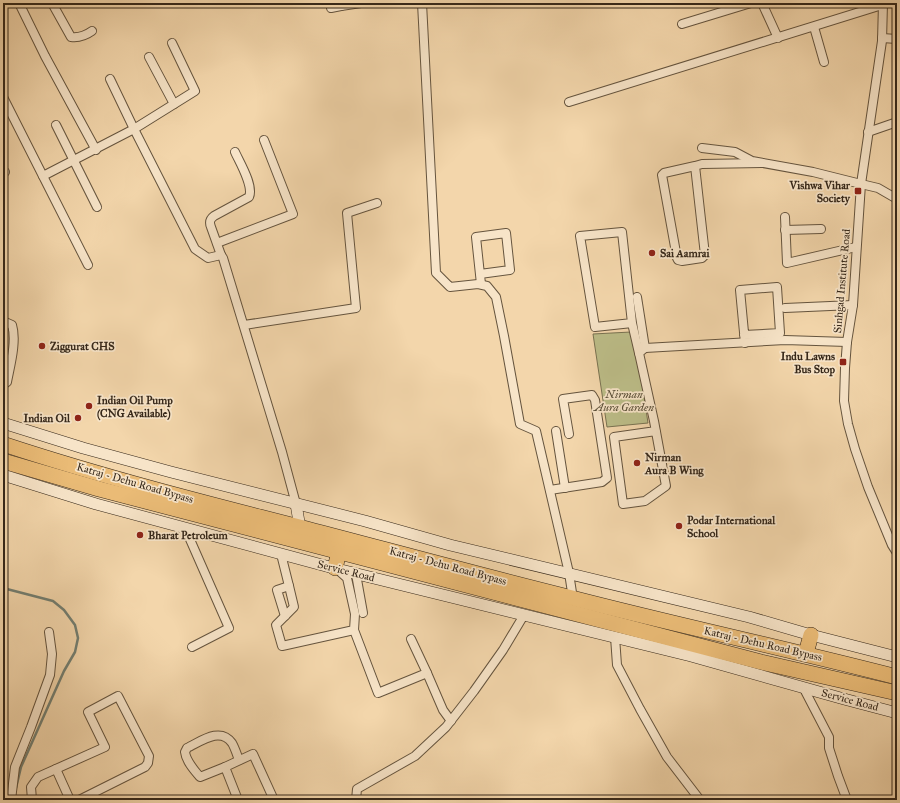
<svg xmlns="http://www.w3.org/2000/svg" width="900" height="803" font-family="'IM FELL Great Primer',serif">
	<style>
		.green { fill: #bcbd88; stroke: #797251 }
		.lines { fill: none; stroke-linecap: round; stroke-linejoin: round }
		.stream { stroke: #737f72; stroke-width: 2.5 }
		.street-casing { stroke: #65543e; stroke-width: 10 }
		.secondary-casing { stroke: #36281a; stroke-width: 12 }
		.highway-casing { stroke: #36281a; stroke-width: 16 }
		.street { stroke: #f7e4c8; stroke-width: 8 }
		.secondary { stroke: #f7e4c8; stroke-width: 11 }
		.highway { stroke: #eabb76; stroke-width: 15 }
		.poi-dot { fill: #8f2418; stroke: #f7e4c8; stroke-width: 1.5 }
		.labels { text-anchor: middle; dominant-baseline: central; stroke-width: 3.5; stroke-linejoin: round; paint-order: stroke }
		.poi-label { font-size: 11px; font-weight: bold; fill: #36281a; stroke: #f7e4c8; text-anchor: start }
		.street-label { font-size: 11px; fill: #36281a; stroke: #f7e4c8 }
		.park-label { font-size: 11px; font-style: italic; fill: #584d36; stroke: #f7e4c8 }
	</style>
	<rect width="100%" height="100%" fill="#f3d6ab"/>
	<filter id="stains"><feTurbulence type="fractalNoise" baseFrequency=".005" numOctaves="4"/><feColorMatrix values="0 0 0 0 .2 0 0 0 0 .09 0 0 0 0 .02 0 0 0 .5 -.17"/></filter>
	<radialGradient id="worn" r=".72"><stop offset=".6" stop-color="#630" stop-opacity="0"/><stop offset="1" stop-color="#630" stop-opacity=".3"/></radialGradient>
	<polygon class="green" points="631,332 641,377 648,423 607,427 593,334"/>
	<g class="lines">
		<polyline class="stream" points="3,588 53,601 64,610 75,625 78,638 75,652 64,671 21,767 16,788"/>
		<g class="street-casing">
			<g id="street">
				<polyline points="19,3 45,56 96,150"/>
				<path d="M52,3l19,34c8,1 14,-1 21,-6"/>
				<polyline points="422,3 436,273 450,287 478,284 487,286 496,297 504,336 520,424 536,431 569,573 573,599"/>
				<polyline points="762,3 778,38"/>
				<polyline points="883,3 882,41 861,184 853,305 847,342 845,368 844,401 848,424 855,449 868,487 892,545 897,553"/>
				<polyline points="341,6 361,3"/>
				<polyline points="331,8 341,6 340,3"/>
				<polyline points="682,24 751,3"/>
				<polyline points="814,27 824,62"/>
				<polyline points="882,38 897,39"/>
				<polyline points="149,57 174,104"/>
				<polyline points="110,79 134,129 195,249 208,258 221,255 223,258 282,452 296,504"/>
				<polyline points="3,97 88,265"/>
				<polyline points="569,102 882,5"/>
				<polyline points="56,125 97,207"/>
				<polyline points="868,132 897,122"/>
				<polyline points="702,148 735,152 752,161 813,172 861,184 878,188 897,199"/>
				<polyline points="695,166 664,173 662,175 677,258 678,260 682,261 702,258 705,255 695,166 702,164 762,163"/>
				<polyline points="3,172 5,172"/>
				<polyline points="43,176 134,129 195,91 172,43"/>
				<polyline points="785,217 787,263 856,247"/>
				<polyline points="785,230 821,229"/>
				<polyline points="217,243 293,214 264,140"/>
				<path d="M221,255l-10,-28c-2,-5 -1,-8 3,-11l35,-19c5,-11 -9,-34 -14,-45"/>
				<polyline points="480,274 510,270 506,233 476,237 481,284"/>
				<polyline points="637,297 645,348"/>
				<polyline points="785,308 853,305"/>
				<path d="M3,321l9,4c5,16 -2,41 -5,57l-4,3"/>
				<polyline points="632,323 595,327 580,236 622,232 632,323 639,353"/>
				<polyline points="244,325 356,308 347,213 377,203"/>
				<polyline points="744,335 780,333 777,287 740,290 745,343"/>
				<polyline points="645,348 639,353 654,421 666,486 645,501 623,504 614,437 656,431"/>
				<polyline points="645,348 785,340 847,342"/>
				<polyline points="556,431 565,488"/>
				<polyline points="550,490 602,482 607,478 595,400 592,395 563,399 569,434"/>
				<polyline points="185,528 229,628 192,647"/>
				<polyline points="281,554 289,586 277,590 285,616"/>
				<polyline points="356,574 363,613"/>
				<polyline points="289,586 294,607 276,625 282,646 354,630 355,614 347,578 338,570"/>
				<polyline points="354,630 378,693 427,673 411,639"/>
				<polyline points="615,637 617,665 640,709 667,757 700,800"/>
				<polyline points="427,673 443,710 451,721"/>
				<polyline points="803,687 829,737 829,748 838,776 847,800"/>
				<path d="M225,767l-25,10c-6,-7 -14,-16 -15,-25l2,-4c13,-6 33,-22 45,-5 3,5 5,12 7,17"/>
				<polyline points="56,769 70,800"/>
				<polyline points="11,800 15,767 31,727 50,675 52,654 49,632"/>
				<polyline points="32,800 31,787 38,777 105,747 88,712 118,696 149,756 148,763 145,767 79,800"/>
				<polyline points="238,800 225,767 253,754 274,800"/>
				<polyline points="356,800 357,789 415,756 446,727 474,691 503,650 524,615"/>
			</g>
		</g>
		<g class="secondary-casing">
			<g id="secondary">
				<polyline points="3,423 83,448 171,472 365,521 450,545 749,617 811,635 897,657"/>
				<polyline points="3,475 96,504 337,569 691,656 844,699 897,713"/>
				<polyline points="296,504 300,528"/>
			</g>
		</g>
		<g class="highway-casing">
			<g id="highway">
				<path d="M3,444c100,33 202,59 304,85 88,23 176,47 265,69 108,28 217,51 325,79"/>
				<polyline points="3,461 99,489 761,662 897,693"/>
				<polyline points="335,568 339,552"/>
				<polyline points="806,653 811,635"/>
			</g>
		</g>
		<use href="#street" class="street"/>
		<use href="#secondary" class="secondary"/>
		<use href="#highway" class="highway"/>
	</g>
	<g class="poi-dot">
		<rect x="854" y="187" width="8" height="8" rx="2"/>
		<circle cx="652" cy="253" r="4"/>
		<circle cx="42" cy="346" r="4"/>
		<rect x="839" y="358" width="8" height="8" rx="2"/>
		<circle cx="89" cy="406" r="4"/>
		<circle cx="78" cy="418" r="4"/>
		<circle cx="637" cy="463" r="4"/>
		<circle cx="679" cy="526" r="4"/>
		<circle cx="140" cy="535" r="4"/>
	</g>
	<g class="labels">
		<g class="poi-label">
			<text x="850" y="185" text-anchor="end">Vishwa Vihar<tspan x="850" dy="13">Society</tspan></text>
			<text x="660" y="253">Sai Aamrai</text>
			<text x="50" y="346">Ziggurat CHS</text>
			<text x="835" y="356" text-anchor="end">Indu Lawns<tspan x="835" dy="13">Bus Stop</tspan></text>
			<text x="97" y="400">Indian Oil Pump<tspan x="97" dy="13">(CNG Available)</tspan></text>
			<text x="70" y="418" text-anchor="end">Indian Oil</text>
			<text x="645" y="457">Nirman<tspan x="645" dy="13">Aura B Wing</tspan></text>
			<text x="687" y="520">Podar International<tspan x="687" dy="13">School</tspan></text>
			<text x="148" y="535">Bharat Petroleum</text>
		</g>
		<g class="street-label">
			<text transform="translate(842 281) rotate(-85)">Sinhgad Institute Road</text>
			<text transform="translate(135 483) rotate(16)">Katraj - Dehu Road Bypass</text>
			<text transform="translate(448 566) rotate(15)">Katraj - Dehu Road Bypass</text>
			<text transform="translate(346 571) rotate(14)">Service Road</text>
			<text transform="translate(763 644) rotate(13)">Katraj - Dehu Road Bypass</text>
			<text transform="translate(850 700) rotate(15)">Service Road</text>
		</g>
		<g class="park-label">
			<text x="624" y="394">Nirman<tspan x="624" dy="13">Aura Garden</tspan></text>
		</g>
	</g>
	<rect width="900" height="803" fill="none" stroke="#f3d6ab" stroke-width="16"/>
	<rect x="4" y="4" width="892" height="795" fill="none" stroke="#36281a" stroke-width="2"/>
	<rect x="8" y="8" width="884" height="787" fill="none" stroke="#36281a"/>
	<rect width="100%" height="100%" filter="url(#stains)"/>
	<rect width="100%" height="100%" fill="url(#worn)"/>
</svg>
